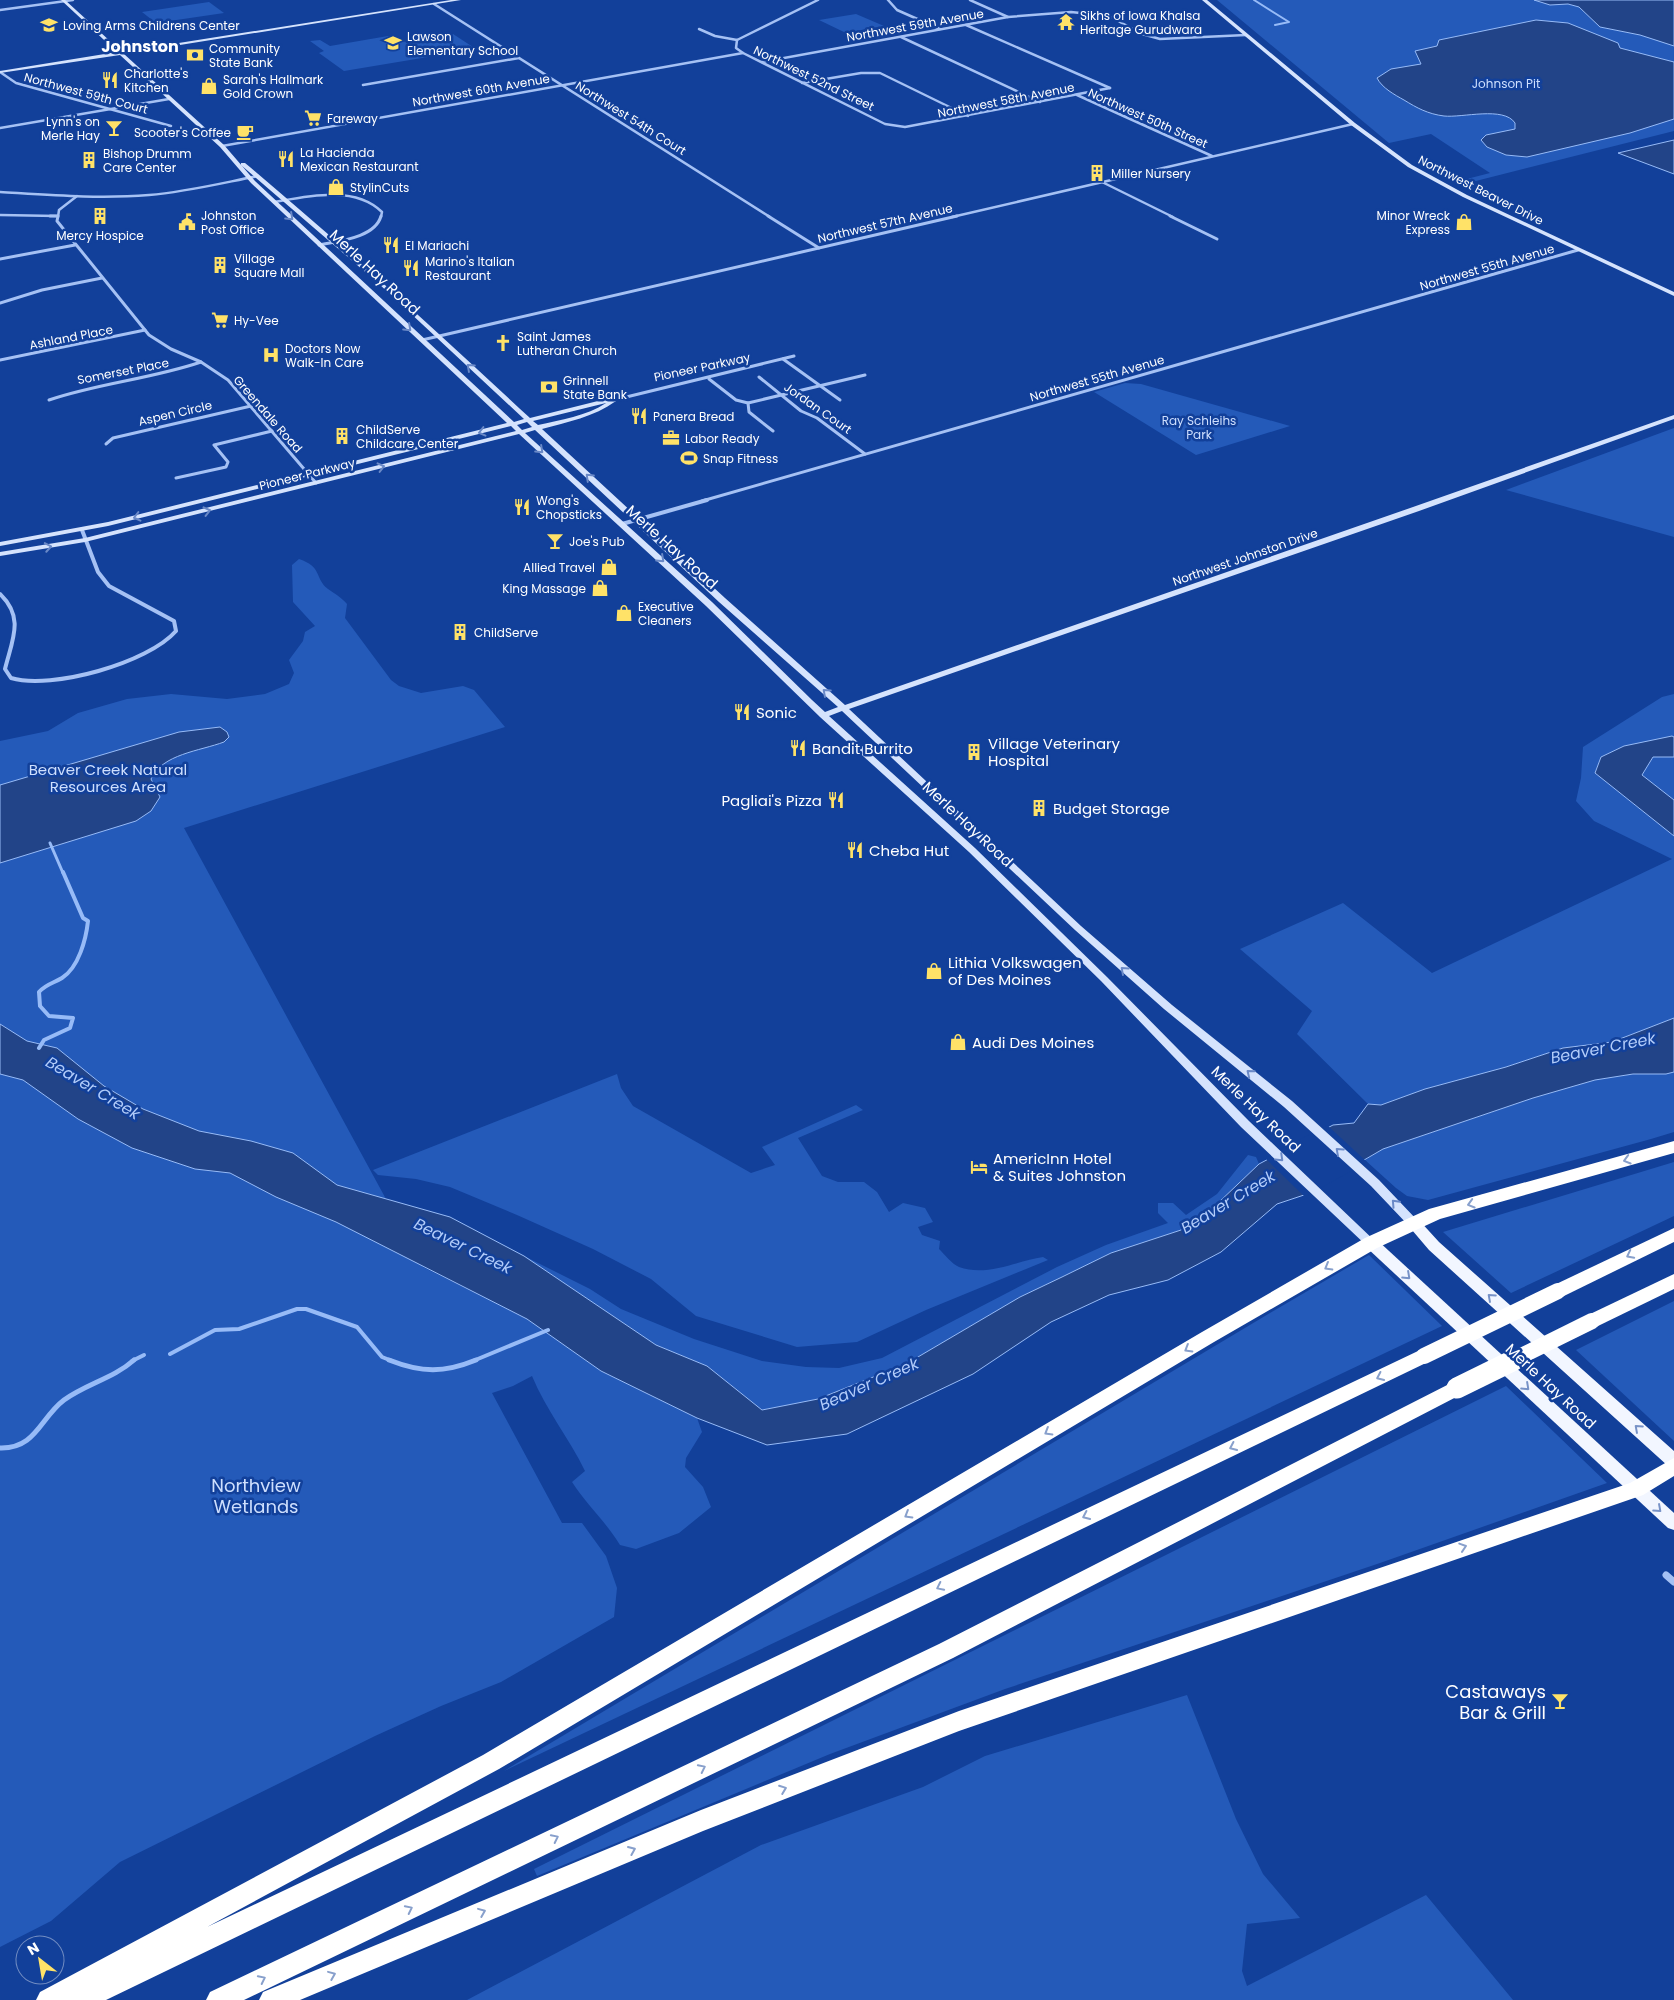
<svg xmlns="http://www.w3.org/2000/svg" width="1674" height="2000" font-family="Poppins,sans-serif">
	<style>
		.green { fill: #245ab9 }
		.water { fill: #248; stroke: #97bbf7 }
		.pier { fill: #12409a }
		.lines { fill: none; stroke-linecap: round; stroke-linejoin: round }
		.stream-far3 { stroke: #97bbf7; stroke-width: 2 }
		.stream-far2 { stroke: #97bbf7; stroke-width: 3 }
		.stream-far1 { stroke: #97bbf7; stroke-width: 4 }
		.stream { stroke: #97bbf7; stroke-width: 5 }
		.street-far3 { stroke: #a5c1f4; stroke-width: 2.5 }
		.street-far2 { stroke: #a5c1f4; stroke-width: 3 }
		.street-far1 { stroke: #a5c1f4; stroke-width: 4 }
		.street { stroke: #a5c1f4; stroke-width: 7 }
		.secondary { fill: #d5e3fd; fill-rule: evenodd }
		.primary { fill: #f2f6ff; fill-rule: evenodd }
		.highway { fill: #fff; fill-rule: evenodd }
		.highway-bridge-far1 { stroke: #fff; stroke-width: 16 }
		.highway-bridge { stroke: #fff; stroke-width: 21 }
		.oneway { stroke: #6a89c7 }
		.oneway2 { stroke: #88a0cc }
		.oneway3 { stroke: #7792c7 }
		.labels { text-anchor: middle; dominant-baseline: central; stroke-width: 5; stroke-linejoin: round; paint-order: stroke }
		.far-poi-label { font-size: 12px; fill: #fff; stroke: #12409a; text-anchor: start }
		.far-street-label { font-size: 12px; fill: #fff; stroke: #12409a }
		.far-park-label { font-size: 12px; fill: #cedffe; stroke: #12409a }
		.street-label { font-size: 15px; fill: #fff; stroke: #12409a }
		.poi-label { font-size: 15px; fill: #fff; stroke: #12409a; text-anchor: start }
		.park-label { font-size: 15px; fill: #cedffe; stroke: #12409a }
		.far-district-label { font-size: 16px; font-weight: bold; fill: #fff; stroke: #12409a }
		.water-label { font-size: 16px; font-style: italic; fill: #b2ccfa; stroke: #12409a }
		.near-park-label { font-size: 18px; fill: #cedffe; stroke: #12409a }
		.near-poi-label { font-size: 18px; fill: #fff; stroke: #12409a; text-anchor: end }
	</style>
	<rect width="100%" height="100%" fill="#12409a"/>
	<g class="green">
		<polygon points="1217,0 1674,0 1674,131 1460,185 1455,182 1490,173 1431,134 1389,143"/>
		<polygon points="209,2 224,13 156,23 142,12"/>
		<polygon points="856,14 884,26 846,33 819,20"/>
		<path d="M453,34l23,15 -132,22 -25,-18 5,-2 -14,-10 10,-1 10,6 58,-10c18,12 45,2 65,-2z"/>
		<polygon points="1125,383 1141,384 1290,426 1196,455 1094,392"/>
		<polygon points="1674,428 1674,537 1506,490"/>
		<path d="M299,559c24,8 15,19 29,30 7,5 13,8 19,15l-2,14 46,62 8,6 22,7 42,-7 11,4 31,37 -321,101 239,439 104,52 74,52 96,47 5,14 -16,26 -1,9 18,20 8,20 -32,26 -43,16 -16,-4c-14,-23 -33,-40 -48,-63l13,-11c-16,-33 -39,-61 -53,-95l-19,10 -21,7 70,130h20l24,33 11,32 -3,29 -113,65 -60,24 -66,30 -255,126 -69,59 -51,26v-1206l48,-10 30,-18 49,-14 44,-5 56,5 38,-5 24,-10 5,-11 -5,-13 14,-19 2,-9 10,-6 -22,-24 -1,-37z"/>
		<polygon points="1674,694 1674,737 1624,746 1601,757 1595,773 1674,836 1674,1018 1612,1042 1563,1048 1506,1067 1425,1089 1381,1105 1368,1104 1297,1034 1312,1011 1240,949 1343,903 1432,973 1672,859 1594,821 1576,801 1581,778 1583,747 1662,697"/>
		<polygon points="1653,757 1674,757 1674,800 1642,775"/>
		<polygon points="1674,1072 1674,1132 1651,1139 1428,1200 1407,1196 1396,1188 1365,1160 1383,1149 1533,1098 1595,1080 1633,1074 1666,1074"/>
		<path d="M617,1074l4,14 12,18 118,67 24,-8 -13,-18 94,-42 7,5 -65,28 24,38 16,6h26l13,10 12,20 14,-9 22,5 8,14 -15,5 4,8 18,6 -1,8c5,5 13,15 20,18 28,10 57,-6 84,-10l5,3 -122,50 -69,32 -60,5 -101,-31 -45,-37 -58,-30 -76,-34 -67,-28 -34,-8 -38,-4 -5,-5z"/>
		<polygon points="1248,1155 1256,1157 1259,1164 1217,1204 1181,1230 1111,1253 1062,1277 1020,1297 906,1364 818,1399 762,1410 707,1366 656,1345 524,1256 590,1289 621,1309 694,1339 762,1361 806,1367 839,1368 882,1358 1057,1267 1106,1245 1168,1223 1158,1213 1158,1203 1173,1203 1186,1215 1217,1194"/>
		<polygon points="1674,1162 1674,1216 1511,1293 1443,1232"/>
		<polygon points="1369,1255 1442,1326 504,1771 1270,1313"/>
		<polygon points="1674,1301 1674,1441 1576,1350"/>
		<polygon points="1506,1386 1607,1483 1380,1563 1005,1689 830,1754 537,1876 534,1869"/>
		<polygon points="1187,1695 1236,1819 1263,1874 1300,1918 1247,1924 1242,1971 1247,1986 1426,1895 1513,2000 467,2000 761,1845 923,1787 985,1756"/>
	</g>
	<g class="water">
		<polygon points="1534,0 1674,0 1674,46 1640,35 1600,27 1579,7 1568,4 1550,5"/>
		<path d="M1536,20l32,3 50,20 2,5 54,14v57l-44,14 -103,24 -21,-2 -19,-8 -6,-7 5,-5 29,-6v-6c-11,-17 -53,-5 -71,-7 -16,-2 -27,-8 -40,-16 -9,-5 -22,-12 -27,-22l14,-9 30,-5 -6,-13 22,-5 2,-6z"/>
		<polygon points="1674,140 1674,174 1618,153"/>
		<path d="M220,727l7,5 2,5 -5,5c-24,9 -62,12 -73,37l9,18 -9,14 -15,10 -136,42v-78l179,-53z"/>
		<polygon points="1672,736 1674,737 1674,757 1653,757 1642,775 1674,800 1674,836 1595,773 1601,757 1624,746"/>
		<polygon points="1674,1018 1674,1072 1666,1074 1633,1074 1595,1080 1533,1098 1383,1149 1304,1195 1277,1204 1221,1252 1168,1280 1109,1295 1051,1322 973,1374 847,1434 767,1445 697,1418 601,1371 527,1319 336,1222 276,1197 230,1173 195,1169 132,1148 78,1119 23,1080 0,1074 0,1024 27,1041 57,1048 104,1086 143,1109 199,1131 251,1141 293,1153 337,1185 450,1217 524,1256 656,1345 707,1366 762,1410 818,1399 906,1364 1020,1297 1062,1277 1111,1253 1181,1230 1217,1204 1259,1164 1333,1125 1354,1123 1368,1104 1381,1105 1425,1089 1506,1067 1563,1048 1612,1042"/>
	</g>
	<polygon class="pier" points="1327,1125 1367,1162 1305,1197 1265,1158"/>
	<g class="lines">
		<polyline class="stream-far3" points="1254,0 1289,22 1275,25"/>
		<polyline class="stream-far2" points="50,843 63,873"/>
		<g class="stream-far1">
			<path d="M39,1048l5,-8 26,-12 3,-10 -24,-2 -9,-10 -1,-14c7,-8 15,-9 23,-14 17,-11 24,-39 26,-57l-5,-3 -20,-46"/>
			<polyline points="170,1354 215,1330 239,1329 297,1309 306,1309 357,1327 382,1357 392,1361"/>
			<polyline points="132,1361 144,1355"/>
			<polyline points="473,1361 548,1330"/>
		</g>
		<g class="stream">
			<path d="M389,1360c33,13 55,13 87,0"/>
			<path d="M0,1448c36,1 40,-30 64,-48 22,-16 50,-22 70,-40"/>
		</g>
		<g class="street-far3">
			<polyline points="888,0 897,10 940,29"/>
			<polyline points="970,0 1008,17"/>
			<polyline points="434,4 770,217"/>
			<polyline points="0,10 73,0"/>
			<polyline points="966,25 1110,88"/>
			<polyline points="699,29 715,36 737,40"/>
			<polyline points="901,37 1040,102"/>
			<polyline points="737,40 736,48 743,53 885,124 905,127 1110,88"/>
			<polyline points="737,40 818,0"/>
			<polyline points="762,62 1008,17 1071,12 1109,16 1142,34 1160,39 1246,35"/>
			<polyline points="0,72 16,83 171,126"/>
			<polyline points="802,83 861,73 880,73 968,116"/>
			<polyline points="363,85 519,58"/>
			<polyline points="1077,95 1212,156"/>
			<polyline points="0,128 169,99"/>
			<polyline points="222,146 743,53"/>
			<polyline points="1102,182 1173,217"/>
			<path d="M0,192c50,3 99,7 149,3 37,-3 73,-12 109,-19"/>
			<path d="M274,202c34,-6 81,-17 108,10l-1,5"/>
			<polyline points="0,215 57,216"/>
			<polyline points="58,217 59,210 77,196"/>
			<polyline points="952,217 1353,124"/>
		</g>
		<g class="street-far2">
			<polyline points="50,216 57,216"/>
			<polyline points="58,216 57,221 149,335 171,349 201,362 228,380 316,483"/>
			<polyline points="768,216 819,248"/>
			<polyline points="1170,216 1217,239"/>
			<path d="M319,245c19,-4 56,-7 62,-29"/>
			<polyline points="0,259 75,245"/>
			<polyline points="0,303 42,290 102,278"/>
			<polyline points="422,340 957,216"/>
			<polyline points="783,359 840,400"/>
			<polyline points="0,360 145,330"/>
			<polyline points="759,377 801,411 817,418 865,454"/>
			<polyline points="709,379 736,400 748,403 749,412 773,431"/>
			<path d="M49,400c50,-17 102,-21 152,-38"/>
			<polyline points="614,400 794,356"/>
			<polyline points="748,403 865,375"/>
			<polyline points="106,444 113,438 251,406"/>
			<polyline points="176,478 226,467 228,462 214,445 272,431"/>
			<polyline points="702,501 1578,250"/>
		</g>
		<g class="street-far1">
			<polyline points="622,524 707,500"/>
			<path d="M0,594c25,24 12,46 5,75l6,9c41,12 137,-15 165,-47l-2,-10 -65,-35 -11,-14 -16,-42"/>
		</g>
		<polyline class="street" points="1666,1575 1674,1582"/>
		<g class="secondary">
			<path d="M61,0h4l57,52 329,-52h10l-337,54 100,91 31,36 259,241 10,-3 -146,-136 -137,-118v-2h4c98,82 191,168 285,255l76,-19 3,2 7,-2v2c-22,16 -49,21 -74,28l183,169 120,107 568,-198 261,-92v4l-255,92 -570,198 232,217 91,79 120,96 87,79 38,40 2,3 -2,3 -4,1 -4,-1 -38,-40 -87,-79 -120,-98 -89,-79 -233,-219 -13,5 146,132 132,129 142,144 128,122 -2,3 -4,1 -4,-1 -126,-119 -140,-146 -132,-129 -149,-135 -114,-111 -187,-172 -434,108 -85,14v-4l85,-14 431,-107 -5,-5 -403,100 -108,20v-4l108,-20 399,-99 -256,-240 -31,-36 -100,-92 -120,18v-2l117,-19zM606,403c-19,13 -46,17 -68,22l-5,-4zM527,422l5,5 -10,3 -5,-5zM535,430l184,172 119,105 -13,5 -13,-12 -100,-98 -187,-169z"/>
			<polygon points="1202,0 1207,0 1355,123 1412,165 1467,195 1674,292 1674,296 1463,197 1408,167 1351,125"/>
		</g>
		<g class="primary">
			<polygon points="1413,1218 1418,1219 1439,1242 1674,1451 1674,1468 1668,1466 1429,1250 1406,1223 1408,1219"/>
			<polygon points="1371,1238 1376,1239 1674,1513 1674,1530 1668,1528 1366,1247 1364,1243 1366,1239"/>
		</g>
		<g class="highway">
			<polygon points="1674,1141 1674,1153 1440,1219 1377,1248 1214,1342 499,1769 207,1927 1418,1351 1424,1349 1430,1351 1433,1356 1430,1361 106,2000 36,2000 40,1992 483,1755 1202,1332 1365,1238 1429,1209"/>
			<polygon points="1674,1228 1674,1242 1564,1296 1558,1298 1552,1296 1549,1291 1552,1286"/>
			<polygon points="1674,1274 1674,1289 1598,1326 1592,1328 1586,1326 1583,1321 1586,1316"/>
			<polygon points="1457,1380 1464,1383 1466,1388 1464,1393 953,1658 244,2000 206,2000 210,1992 939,1644"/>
			<polygon points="1674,1458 1674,1476 1643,1495 959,1731 703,1831 300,2000 259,2000 263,1992 701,1810 959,1711 1630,1483"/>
		</g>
		<g class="highway-bridge-far1">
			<polyline points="1424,1356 1558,1291"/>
			<polyline points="1511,1361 1592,1321"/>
		</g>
		<polyline class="highway-bridge" points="1457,1388 1514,1360"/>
	</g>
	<defs><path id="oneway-chevron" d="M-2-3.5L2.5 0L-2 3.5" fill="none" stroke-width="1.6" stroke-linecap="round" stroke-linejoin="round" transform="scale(1.25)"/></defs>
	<g class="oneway">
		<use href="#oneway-chevron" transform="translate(290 217) rotate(43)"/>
		<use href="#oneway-chevron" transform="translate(408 328) rotate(43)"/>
		<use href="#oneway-chevron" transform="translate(470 367) rotate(-138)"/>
		<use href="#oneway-chevron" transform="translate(482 432) rotate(166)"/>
		<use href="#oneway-chevron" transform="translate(540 450) rotate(43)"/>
		<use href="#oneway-chevron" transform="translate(381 467) rotate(-14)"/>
		<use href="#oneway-chevron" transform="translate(589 477) rotate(-136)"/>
		<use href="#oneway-chevron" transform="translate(207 511) rotate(-14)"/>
		<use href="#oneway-chevron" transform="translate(137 517) rotate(166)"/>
		<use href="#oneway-chevron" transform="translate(48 547) rotate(-10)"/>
		<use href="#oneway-chevron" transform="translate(661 559) rotate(43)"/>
		<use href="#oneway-chevron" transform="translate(826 692) rotate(-138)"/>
		<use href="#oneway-chevron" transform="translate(1124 970) rotate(-138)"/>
		<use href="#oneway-chevron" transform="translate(1250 1073) rotate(-141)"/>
		<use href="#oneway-chevron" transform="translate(1339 1151) rotate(-138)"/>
		<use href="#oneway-chevron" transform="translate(1280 1158) rotate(44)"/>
		<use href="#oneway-chevron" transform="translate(1395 1203) rotate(-133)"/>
	</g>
	<g class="oneway2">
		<use href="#oneway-chevron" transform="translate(1627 1160) rotate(164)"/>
		<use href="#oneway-chevron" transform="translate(1471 1204) rotate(164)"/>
		<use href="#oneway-chevron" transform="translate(1630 1255) rotate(153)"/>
		<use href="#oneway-chevron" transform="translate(1328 1267) rotate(150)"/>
		<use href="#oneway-chevron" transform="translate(1188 1349) rotate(149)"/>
		<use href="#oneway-chevron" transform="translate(1380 1377) rotate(155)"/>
		<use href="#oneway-chevron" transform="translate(1048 1432) rotate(149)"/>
		<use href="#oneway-chevron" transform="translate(1233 1447) rotate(155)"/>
		<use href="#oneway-chevron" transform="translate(908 1515) rotate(149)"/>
		<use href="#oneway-chevron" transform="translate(1086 1516) rotate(155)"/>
		<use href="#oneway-chevron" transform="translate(1463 1547) rotate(-18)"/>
		<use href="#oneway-chevron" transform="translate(940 1587) rotate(154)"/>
		<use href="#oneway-chevron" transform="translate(702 1768) rotate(-26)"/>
		<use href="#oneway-chevron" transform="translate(783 1789) rotate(-21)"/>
		<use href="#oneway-chevron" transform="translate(555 1838) rotate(-26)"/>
		<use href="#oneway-chevron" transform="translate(632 1850) rotate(-23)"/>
		<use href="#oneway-chevron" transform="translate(409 1909) rotate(-26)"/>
		<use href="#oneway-chevron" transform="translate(482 1912) rotate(-22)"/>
		<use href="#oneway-chevron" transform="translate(332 1975) rotate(-22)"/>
		<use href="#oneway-chevron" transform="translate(262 1979) rotate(-26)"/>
	</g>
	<g class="oneway3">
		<use href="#oneway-chevron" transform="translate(1407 1276) rotate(43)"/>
		<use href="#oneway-chevron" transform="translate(1491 1297) rotate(-138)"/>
		<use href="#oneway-chevron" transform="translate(1526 1387) rotate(43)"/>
		<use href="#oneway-chevron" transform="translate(1638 1428) rotate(-138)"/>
		<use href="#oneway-chevron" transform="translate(1658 1509) rotate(42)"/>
	</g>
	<defs>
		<g id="temple-bare" transform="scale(1.35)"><path d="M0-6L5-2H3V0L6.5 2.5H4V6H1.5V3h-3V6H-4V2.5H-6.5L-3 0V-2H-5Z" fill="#ffe268" stroke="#12409a" stroke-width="2.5" paint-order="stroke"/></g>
		<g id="school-bare" transform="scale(1.35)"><path d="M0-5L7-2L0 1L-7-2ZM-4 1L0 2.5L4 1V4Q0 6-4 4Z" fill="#ffe268" stroke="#12409a" stroke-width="2.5" paint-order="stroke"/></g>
		<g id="bank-bare" transform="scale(1.35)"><path d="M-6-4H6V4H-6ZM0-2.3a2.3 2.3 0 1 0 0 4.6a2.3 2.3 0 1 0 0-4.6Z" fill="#ffe268" stroke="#12409a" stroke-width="2.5" paint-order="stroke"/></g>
		<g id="restaurant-bare" transform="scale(1.35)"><path d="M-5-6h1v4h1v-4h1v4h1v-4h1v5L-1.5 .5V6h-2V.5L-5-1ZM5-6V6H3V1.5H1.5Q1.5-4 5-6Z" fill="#ffe268" stroke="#12409a" stroke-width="2.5" paint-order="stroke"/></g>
		<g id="shop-bare" transform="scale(1.35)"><path d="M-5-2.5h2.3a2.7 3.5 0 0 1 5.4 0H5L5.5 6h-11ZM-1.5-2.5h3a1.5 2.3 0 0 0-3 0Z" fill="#ffe268" stroke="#12409a" stroke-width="2.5" paint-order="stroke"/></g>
		<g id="supermarket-bare" transform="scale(1.35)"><path d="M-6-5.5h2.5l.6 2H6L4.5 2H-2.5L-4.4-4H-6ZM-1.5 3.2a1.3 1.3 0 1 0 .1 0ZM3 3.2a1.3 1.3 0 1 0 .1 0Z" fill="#ffe268" stroke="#12409a" stroke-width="2.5" paint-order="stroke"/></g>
		<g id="bar-bare" transform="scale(1.35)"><path d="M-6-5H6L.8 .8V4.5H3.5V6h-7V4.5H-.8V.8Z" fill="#ffe268" stroke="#12409a" stroke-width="2.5" paint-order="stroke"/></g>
		<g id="cafe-bare" transform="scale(1.35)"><path d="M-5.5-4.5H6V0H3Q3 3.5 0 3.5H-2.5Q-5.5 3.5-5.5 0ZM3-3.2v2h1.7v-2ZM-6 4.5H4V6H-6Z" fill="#ffe268" stroke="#12409a" stroke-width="2.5" paint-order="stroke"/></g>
		<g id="building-bare" transform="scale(1.35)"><path d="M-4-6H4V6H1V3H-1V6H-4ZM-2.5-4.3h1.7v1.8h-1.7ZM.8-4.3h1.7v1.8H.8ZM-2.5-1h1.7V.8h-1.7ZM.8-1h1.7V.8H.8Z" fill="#ffe268" stroke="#12409a" stroke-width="2.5" paint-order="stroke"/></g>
		<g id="civic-bare" transform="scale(1.35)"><path d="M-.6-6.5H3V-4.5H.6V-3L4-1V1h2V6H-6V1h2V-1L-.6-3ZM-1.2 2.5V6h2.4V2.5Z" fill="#ffe268" stroke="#12409a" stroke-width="2.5" paint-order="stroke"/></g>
		<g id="church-bare" transform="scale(1.35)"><path d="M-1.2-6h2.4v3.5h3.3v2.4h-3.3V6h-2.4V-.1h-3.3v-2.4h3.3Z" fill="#ffe268" stroke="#12409a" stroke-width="2.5" paint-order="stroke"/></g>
		<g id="hospital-bare" transform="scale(1.35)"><path d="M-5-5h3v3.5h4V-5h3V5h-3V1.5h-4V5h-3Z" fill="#ffe268" stroke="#12409a" stroke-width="2.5" paint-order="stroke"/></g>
		<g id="office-bare" transform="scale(1.35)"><path d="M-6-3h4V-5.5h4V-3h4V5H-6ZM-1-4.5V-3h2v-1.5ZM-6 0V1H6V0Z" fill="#ffe268" stroke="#12409a" stroke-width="2.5" paint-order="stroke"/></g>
		<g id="stadium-bare" transform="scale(1.35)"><path d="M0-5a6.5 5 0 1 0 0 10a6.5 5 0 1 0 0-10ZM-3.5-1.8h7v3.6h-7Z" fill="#ffe268" stroke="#12409a" stroke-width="2.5" paint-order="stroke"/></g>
		<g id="hotel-bare" transform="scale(1.35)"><path d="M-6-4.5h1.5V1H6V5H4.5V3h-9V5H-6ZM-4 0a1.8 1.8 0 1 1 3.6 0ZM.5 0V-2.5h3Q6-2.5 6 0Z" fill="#ffe268" stroke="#12409a" stroke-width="2.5" paint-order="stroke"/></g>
	</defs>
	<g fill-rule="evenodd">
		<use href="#temple-bare" x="1066" y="22"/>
		<use href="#school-bare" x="49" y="25"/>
		<use href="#school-bare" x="393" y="43"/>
		<use href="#bank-bare" x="195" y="55"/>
		<use href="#restaurant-bare" x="110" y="80"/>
		<use href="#shop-bare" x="209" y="86"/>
		<use href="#supermarket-bare" x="313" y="118"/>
		<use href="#bar-bare" x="114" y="128"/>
		<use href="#cafe-bare" x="245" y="132"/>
		<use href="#restaurant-bare" x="286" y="159"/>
		<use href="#building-bare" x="89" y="160"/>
		<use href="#building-bare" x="1097" y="173"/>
		<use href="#shop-bare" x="336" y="187"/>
		<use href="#building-bare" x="100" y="216"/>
		<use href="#civic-bare" x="187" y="222"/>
		<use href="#shop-bare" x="1464" y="222"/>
		<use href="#restaurant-bare" x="391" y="245"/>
		<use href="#building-bare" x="220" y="265"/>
		<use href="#restaurant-bare" x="411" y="268"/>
		<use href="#supermarket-bare" x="220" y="320"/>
		<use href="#church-bare" x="503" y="343"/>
		<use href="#hospital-bare" x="271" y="355"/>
		<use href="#bank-bare" x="549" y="387"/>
		<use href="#restaurant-bare" x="639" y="416"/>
		<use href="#building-bare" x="342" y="436"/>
		<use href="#office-bare" x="671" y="438"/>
		<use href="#stadium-bare" x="689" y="458"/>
		<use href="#restaurant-bare" x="522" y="507"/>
		<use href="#bar-bare" x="555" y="541"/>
		<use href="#shop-bare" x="609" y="567"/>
		<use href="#shop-bare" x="600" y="588"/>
		<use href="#shop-bare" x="624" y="613"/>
		<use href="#building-bare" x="460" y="632"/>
		<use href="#restaurant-bare" x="742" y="712"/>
		<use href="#restaurant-bare" x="798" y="748"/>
		<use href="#building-bare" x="974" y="752"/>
		<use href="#restaurant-bare" x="836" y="800"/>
		<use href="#building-bare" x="1039" y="808"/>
		<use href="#restaurant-bare" x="855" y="850"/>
		<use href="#shop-bare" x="934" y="971"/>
		<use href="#shop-bare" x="958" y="1042"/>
		<use href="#hotel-bare" x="979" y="1167"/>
		<use href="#bar-bare" x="1560" y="1701"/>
	</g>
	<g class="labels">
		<g class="far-poi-label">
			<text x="1080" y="15">Sikhs of Iowa Khalsa<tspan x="1080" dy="14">Heritage Gurudwara</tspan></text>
			<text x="63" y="25">Loving Arms Childrens Center</text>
			<text x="407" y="36">Lawson<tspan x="407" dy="14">Elementary School</tspan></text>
			<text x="209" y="48">Community<tspan x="209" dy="14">State Bank</tspan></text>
			<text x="124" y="73">Charlotte's<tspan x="124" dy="14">Kitchen</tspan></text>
			<text x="223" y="79">Sarah's Hallmark<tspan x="223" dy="14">Gold Crown</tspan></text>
			<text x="327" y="118">Fareway</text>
			<text x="100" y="121" text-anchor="end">Lynn's on<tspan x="100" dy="14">Merle Hay</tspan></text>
			<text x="231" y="132" text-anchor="end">Scooter's Coffee</text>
			<text x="300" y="152">La Hacienda<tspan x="300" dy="14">Mexican Restaurant</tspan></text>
			<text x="103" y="153">Bishop Drumm<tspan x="103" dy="14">Care Center</tspan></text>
			<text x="1111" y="173">Miller Nursery</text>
			<text x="350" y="187">StylinCuts</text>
			<text x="201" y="215">Johnston<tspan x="201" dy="14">Post Office</tspan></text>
			<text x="1450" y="215" text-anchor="end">Minor Wreck<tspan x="1450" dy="14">Express</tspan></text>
			<text x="100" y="235" text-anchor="middle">Mercy Hospice</text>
			<text x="405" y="245">El Mariachi</text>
			<text x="234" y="258">Village<tspan x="234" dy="14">Square Mall</tspan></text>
			<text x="425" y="261">Marino's Italian<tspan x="425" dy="14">Restaurant</tspan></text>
			<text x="234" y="320">Hy-Vee</text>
			<text x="517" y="336">Saint James<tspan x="517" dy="14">Lutheran Church</tspan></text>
			<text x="285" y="348">Doctors Now<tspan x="285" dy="14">Walk-In Care</tspan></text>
			<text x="563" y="380">Grinnell<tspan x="563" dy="14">State Bank</tspan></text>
			<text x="653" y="416">Panera Bread</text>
			<text x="356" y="429">ChildServe<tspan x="356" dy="14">Childcare Center</tspan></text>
			<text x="685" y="438">Labor Ready</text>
			<text x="703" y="458">Snap Fitness</text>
			<text x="536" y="500">Wong's<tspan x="536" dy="14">Chopsticks</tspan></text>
			<text x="569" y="541">Joe's Pub</text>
			<text x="595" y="567" text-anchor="end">Allied Travel</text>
			<text x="586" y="588" text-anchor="end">King Massage</text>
			<text x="638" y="606">Executive<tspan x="638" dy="14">Cleaners</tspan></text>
			<text x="474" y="632">ChildServe</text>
		</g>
		<g class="far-street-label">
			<text transform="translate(915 25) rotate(-10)">Northwest 59th Avenue</text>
			<text transform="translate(814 78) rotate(26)">Northwest 52nd Street</text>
			<text transform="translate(481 90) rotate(-10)">Northwest 60th Avenue</text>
			<text transform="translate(86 93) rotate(15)">Northwest 59th Court</text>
			<text transform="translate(1006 100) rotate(-11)">Northwest 58th Avenue</text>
			<text transform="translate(631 118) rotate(32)">Northwest 54th Court</text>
			<text transform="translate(1148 118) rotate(24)">Northwest 50th Street</text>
			<text transform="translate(1481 190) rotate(27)">Northwest Beaver Drive</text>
			<text transform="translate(885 223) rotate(-13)">Northwest 57th Avenue</text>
			<text transform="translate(1487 267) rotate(-16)">Northwest 55th Avenue</text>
			<text transform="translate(71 337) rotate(-11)">Ashland Place</text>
			<text transform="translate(702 367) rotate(-12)">Pioneer Parkway</text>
			<text transform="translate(123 371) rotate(-11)">Somerset Place</text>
			<text transform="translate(1097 378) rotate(-16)">Northwest 55th Avenue</text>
			<text transform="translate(818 408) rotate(35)">Jordan Court</text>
			<text transform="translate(175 413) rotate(-13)">Aspen Circle</text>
			<text transform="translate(268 414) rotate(49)">Greendale Road</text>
			<text transform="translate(307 474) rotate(-14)">Pioneer Parkway</text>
			<text transform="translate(1245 557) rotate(-19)">Northwest Johnston Drive</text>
		</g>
		<g class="far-park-label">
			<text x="1506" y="83">Johnson Pit</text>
			<text x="1199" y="420">Ray Schleihs<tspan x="1199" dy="14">Park</tspan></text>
		</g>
		<g class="street-label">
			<text transform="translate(375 272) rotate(43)">Merle Hay Road</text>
			<text transform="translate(672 547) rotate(42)">Merle Hay Road</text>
			<text transform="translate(968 824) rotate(43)">Merle Hay Road</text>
			<text transform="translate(1256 1109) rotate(44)">Merle Hay Road</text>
			<text transform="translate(1551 1386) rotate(43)">Merle Hay Road</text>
		</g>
		<g class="poi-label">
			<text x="756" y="712">Sonic</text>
			<text x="988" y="743">Village Veterinary<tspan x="988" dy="17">Hospital</tspan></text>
			<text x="812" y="748">Bandit Burrito</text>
			<text x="822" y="800" text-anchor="end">Pagliai's Pizza</text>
			<text x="1053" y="808">Budget Storage</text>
			<text x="869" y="850">Cheba Hut</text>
			<text x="948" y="962">Lithia Volkswagen<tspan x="948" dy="17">of Des Moines</tspan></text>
			<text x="972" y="1042">Audi Des Moines</text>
			<text x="993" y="1158">AmericInn Hotel<tspan x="993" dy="17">&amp; Suites Johnston</tspan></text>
		</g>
		<g class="park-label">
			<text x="108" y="769">Beaver Creek Natural<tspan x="108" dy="17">Resources Area</tspan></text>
		</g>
		<g class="far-district-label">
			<text x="140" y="46">Johnston</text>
		</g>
		<g class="water-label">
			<text transform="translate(1603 1048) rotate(-11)">Beaver Creek</text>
			<text transform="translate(93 1088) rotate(31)">Beaver Creek</text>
			<text transform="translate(1228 1202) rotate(-31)">Beaver Creek</text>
			<text transform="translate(463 1246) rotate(26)">Beaver Creek</text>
			<text transform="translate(869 1384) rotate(-24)">Beaver Creek</text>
		</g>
		<g class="near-park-label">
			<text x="256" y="1485">Northview<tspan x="256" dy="21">Wetlands</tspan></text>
		</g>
		<g class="near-poi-label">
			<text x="1546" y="1691">Castaways<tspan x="1546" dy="21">Bar &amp; Grill</tspan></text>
		</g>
	</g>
	<g transform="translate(40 1960) rotate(329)"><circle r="24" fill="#12409a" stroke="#718cc2"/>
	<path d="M0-4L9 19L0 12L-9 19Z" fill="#ffe268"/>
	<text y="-8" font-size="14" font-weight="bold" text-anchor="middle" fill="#ffffff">N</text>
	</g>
</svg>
